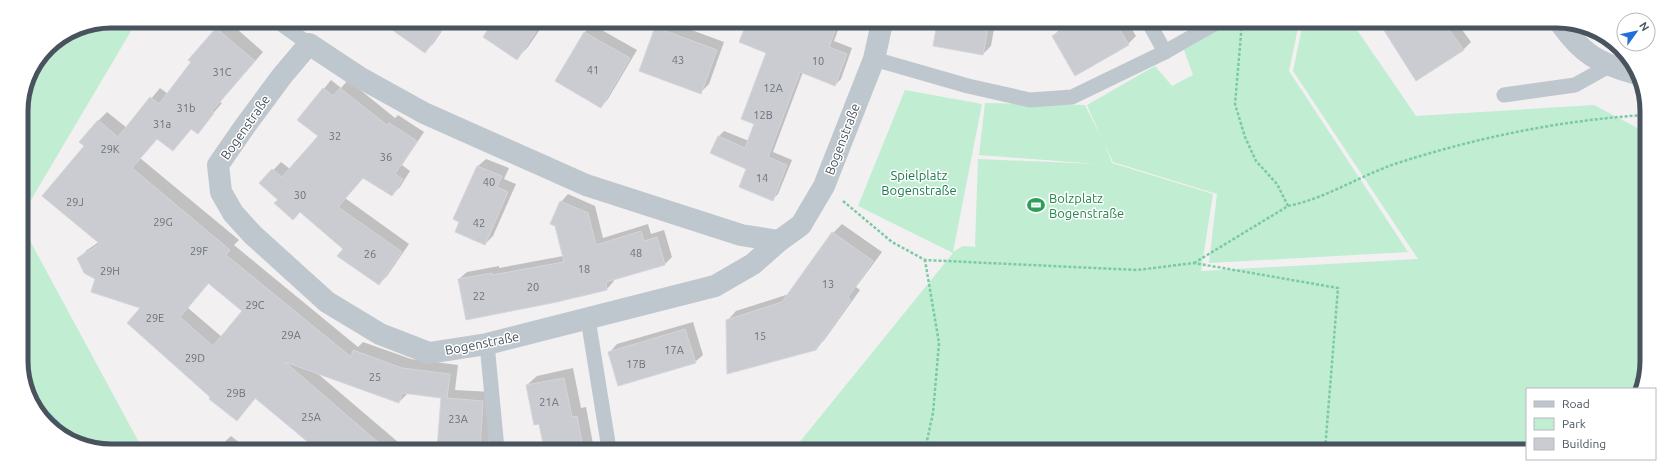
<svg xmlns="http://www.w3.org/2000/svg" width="1668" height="472" font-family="Ubuntu,sans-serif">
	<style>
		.green { fill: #c1edd3 }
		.water { fill: #90d4e8 }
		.shadow { fill: #0003; fill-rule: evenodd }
		.building { fill: #caccd2; stroke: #d4d6db; fill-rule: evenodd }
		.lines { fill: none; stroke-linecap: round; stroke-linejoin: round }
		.path { stroke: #7bcaa4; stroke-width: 2.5; stroke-dasharray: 3 2; stroke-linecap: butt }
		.lane { stroke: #bfc7ce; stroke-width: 15 }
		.street { stroke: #bfc7ce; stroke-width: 22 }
		.labels { text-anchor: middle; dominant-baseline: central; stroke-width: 3; stroke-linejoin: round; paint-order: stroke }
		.number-label { font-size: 11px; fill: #69717a }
		.street-label { font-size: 13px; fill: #49535d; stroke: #fff }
		.park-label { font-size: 13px; fill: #1c7b4d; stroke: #fff }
		.leisure-label { font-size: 13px; fill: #27864d; stroke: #fff; text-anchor: start }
		.rim { fill: none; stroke: #49535d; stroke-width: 5 }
	</style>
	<rect width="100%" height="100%" fill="#f2f0f0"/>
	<g class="green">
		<polygon points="111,21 137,21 22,215 21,106 28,76 48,47 77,28"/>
		<polygon points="1230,23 1299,23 1289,71 1408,252 1209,263 1217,194 1113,162 1105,145 1112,163 1213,194 1201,271 1418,259 1293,71 1303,23 1353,24 1416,116 1594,105 1645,132 1644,384 1641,389 1527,389 1527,451 794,449 953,253 858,206 905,90 982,104 953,252 963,246 978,247 975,246 978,159 1097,164 979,155 985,103 1085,105 1101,137 1087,105 1155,66 1172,86 1193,75 1184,50"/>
		<polygon points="22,226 142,448 88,448 47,424 23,378"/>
	</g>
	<polygon class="water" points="36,403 40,403 83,445 47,424"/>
	<g class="shadow">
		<path d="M224,21h4l35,31 -43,50 2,1 -25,29 -5,-4 -19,22 -15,-12 -18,20 99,82 -5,5 124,102 5,-5 48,17 47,6 -3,25 37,2 -4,57h-50l4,-52 -34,-4 -9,9 -82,-29 81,69 1,7 -65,-1 -13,-11 -65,-39 -19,22 -66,-58 1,-1 -31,-53 -45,-29 -18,-20 9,-9 12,-8 -14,-97 13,-24 9,-9 20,16 33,-40 8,6 25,-32 -3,-2zM209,283l35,28 -22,26 -34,-29z"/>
		<polygon points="382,22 448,22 433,44 425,51"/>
		<polygon points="494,22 545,22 528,47 517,58 484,37"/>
		<polygon points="661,22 670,22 724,42 709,84 701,92 655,28"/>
		<polygon points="787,22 841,22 834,41 852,48 841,79 835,85 803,72 773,152 792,160 778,194 772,200 747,168 718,137 724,131 749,141"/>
		<polygon points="938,23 995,23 991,46 983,54 934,45"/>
		<polygon points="1071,23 1128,23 1136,36 1128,44 1053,36 1061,28"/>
		<polygon points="1381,24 1458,24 1471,42 1463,50 1416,80"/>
		<polygon points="593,25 637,50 608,99 601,107 557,81 585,32"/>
		<polygon points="331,80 341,88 348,80 395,118 398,115 424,132 402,165 410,171 400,187 392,195 364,177 345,198 409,244 387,276 379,284 344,249 300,211 279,200 261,183 281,162 290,169 319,136 299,120"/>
		<polygon points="486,159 509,168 504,179 516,184 493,236 485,244 460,221 454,218 478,166"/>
		<polygon points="568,194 595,206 603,238 648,224 651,234 664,230 672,257 665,264 614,279 614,281 607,289 557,301 459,279 467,272 499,266 499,268 563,256 561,202"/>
		<polygon points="842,224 882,252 856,287 860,290 825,339 816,349 727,321 736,311 789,294 833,233"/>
		<polygon points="693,322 703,355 695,362 610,352 617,344"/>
		<polygon points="573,368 581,408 586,407 594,449 545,449 540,423 527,385 537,376"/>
		<polygon points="231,436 246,448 218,448"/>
	</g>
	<g class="building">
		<polygon points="381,22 447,22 425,53"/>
		<polygon points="493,22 542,22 517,60 483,37"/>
		<polygon points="747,22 838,22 829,47 847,54 835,86 800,72 768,157 787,165 773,201 739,187 746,169 710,153 718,136 745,148 754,124 741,119 766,53 739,42"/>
		<polygon points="937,23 989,23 983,55 933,46"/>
		<polygon points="1075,23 1116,23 1129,45 1075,76 1052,36"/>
		<polygon points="1380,24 1445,24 1464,50 1416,81"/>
		<polygon points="655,27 717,50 701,94 639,71"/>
		<path d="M216,28l39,33 -43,50 2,2 -16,21 -7,-5 -18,22 -16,-12 -25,29 98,82 -4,5 125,102 2,-7 49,18 48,6 -3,24 36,3 -3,48h-43l4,-51 -39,-5 -3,10 -114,-41 101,87 -71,-1 -60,-50 -18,23 -28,-22 1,-2 -83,-74 13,-15 -49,-16 4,-13 -11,-6 -7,-15 23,-14 -58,-48 42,-50 -5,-4 19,-22 20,17 32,-40 9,7 32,-42 -3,-2zM208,283l34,28 -29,35 -33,-29z"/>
		<polygon points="584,32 630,58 601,108 555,81"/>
		<polygon points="323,88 333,96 340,88 387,125 389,123 417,141 395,174 403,179 392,196 363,178 338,207 402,252 379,285 337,256 343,249 300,212 293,220 274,203 278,200 259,183 272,169 282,177 318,136 297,120"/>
		<polygon points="477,166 502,176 497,187 508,192 485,245 455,232 459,222 453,219"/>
		<polygon points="560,201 588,213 596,245 641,231 644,241 657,237 665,265 606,282 607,290 557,302 466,320 458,279 492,273 492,275 564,262 555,226 550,224"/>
		<polygon points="832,232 873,261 848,297 851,300 816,350 727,374 726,320 782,302"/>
		<polygon points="685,329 696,363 618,386 608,352"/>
		<polygon points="564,378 572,417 577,416 583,449 544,449 539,424 534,425 526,385"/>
	</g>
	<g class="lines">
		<g class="path">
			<polyline points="1124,23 1128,30"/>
			<polyline points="1242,23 1235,104 1245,137 1256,161 1277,184 1288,206"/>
			<polyline points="843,201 892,242 925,260 1137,270 1194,263 1338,288 1325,450"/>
			<path d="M1194,263l94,-57c40,-8 74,-32 113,-44 78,-25 162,-42 244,-47"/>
			<polyline points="925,450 933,413 939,343 925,260"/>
		</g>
		<g class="lane">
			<polyline points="277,21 309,44"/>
			<polyline points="1149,23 1165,52"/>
			<polyline points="874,59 968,86 1030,100 1072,97 1165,52 1216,23"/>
			<polyline points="1504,95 1575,85 1609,66"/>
			<polyline points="588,319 609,449"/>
			<polyline points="487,344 497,449"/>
		</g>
		<g class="street">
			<path d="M1561,24c21,30 39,40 73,49"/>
			<polyline points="779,241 741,235 586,185 424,113 359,77 309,44 282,76 245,126 218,165 221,192 233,213 253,235 327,302 380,334 429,353 487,344 715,286 753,264 779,241 801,225 824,186 874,59 882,23"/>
		</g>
	</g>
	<defs>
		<g id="stadium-bare" transform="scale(1.38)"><path d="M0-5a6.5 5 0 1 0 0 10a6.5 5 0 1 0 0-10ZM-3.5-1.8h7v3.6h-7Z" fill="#2e9e5b" stroke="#fff" stroke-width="2.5" paint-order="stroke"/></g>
	</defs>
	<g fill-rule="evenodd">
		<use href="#stadium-bare" x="1036" y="205"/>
	</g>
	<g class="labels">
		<g class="number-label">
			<text x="678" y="60">43</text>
			<text x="818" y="61">10</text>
			<text x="593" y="70">41</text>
			<text x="222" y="72">31C</text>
			<text x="773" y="88">12A</text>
			<text x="186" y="108">31b</text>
			<text x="763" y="115">12B</text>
			<text x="162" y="124">31a</text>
			<text x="335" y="136">32</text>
			<text x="110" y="149">29K</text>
			<text x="386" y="157">36</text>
			<text x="762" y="178">14</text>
			<text x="489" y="182">40</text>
			<text x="300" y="195">30</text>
			<text x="75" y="202">29J</text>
			<text x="163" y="222">29G</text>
			<text x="479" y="223">42</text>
			<text x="199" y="251">29F</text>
			<text x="636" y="253">48</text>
			<text x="370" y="254">26</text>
			<text x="584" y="269">18</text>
			<text x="110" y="271">29H</text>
			<text x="828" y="284">13</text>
			<text x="533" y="287">20</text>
			<text x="479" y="296">22</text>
			<text x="255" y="305">29C</text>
			<text x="155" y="318">29E</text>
			<text x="291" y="335">29A</text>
			<text x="760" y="336">15</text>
			<text x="674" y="350">17A</text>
			<text x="195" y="358">29D</text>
			<text x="636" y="364">17B</text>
			<text x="375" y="377">25</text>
			<text x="236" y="393">29B</text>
			<text x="549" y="402">21A</text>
			<text x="311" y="417">25A</text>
			<text x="458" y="419">23A</text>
		</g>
		<g class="street-label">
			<text transform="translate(245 127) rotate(-55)">Bogenstraße</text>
			<text transform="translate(842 139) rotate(-69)">Bogenstraße</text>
			<text transform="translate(482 343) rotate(-11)">Bogenstraße</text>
		</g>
		<g class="park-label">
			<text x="919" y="175">Spielplatz<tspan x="919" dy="15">Bogenstraße</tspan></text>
		</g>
		<g class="leisure-label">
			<text x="1049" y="198">Bolzplatz<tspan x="1049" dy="15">Bogenstraße</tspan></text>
		</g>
	</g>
	<path d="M0 0H1668V472H0ZM111 28H1557A83 83 0 0 1 1640 111V361A83 83 0 0 1 1557 444H111A83 83 0 0 1 28 361V111A83 83 0 0 1 111 28Z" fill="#fff" fill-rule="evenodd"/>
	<path class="rim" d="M111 28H1557A83 83 0 0 1 1640 111V361A83 83 0 0 1 1557 444H111A83 83 0 0 1 28 361V111A83 83 0 0 1 111 28Z"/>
	<rect x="1526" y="388" width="130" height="72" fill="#ffffff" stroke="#b6babe"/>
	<rect x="1534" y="401" width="20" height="6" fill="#bfc7ce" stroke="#b6babe"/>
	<text x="1562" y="408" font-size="12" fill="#49535d">Road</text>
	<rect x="1534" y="418" width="20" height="12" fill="#c1edd3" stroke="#b6babe"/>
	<text x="1562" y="428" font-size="12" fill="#49535d">Park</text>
	<rect x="1534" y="438" width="20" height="12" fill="#caccd2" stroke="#b6babe"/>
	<text x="1562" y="448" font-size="12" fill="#49535d">Building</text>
	<g transform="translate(1636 32) rotate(57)"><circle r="19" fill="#ffffff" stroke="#b6babe"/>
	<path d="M0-3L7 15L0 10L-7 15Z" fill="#226fda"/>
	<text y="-6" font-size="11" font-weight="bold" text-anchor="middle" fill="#49535d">N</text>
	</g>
</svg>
